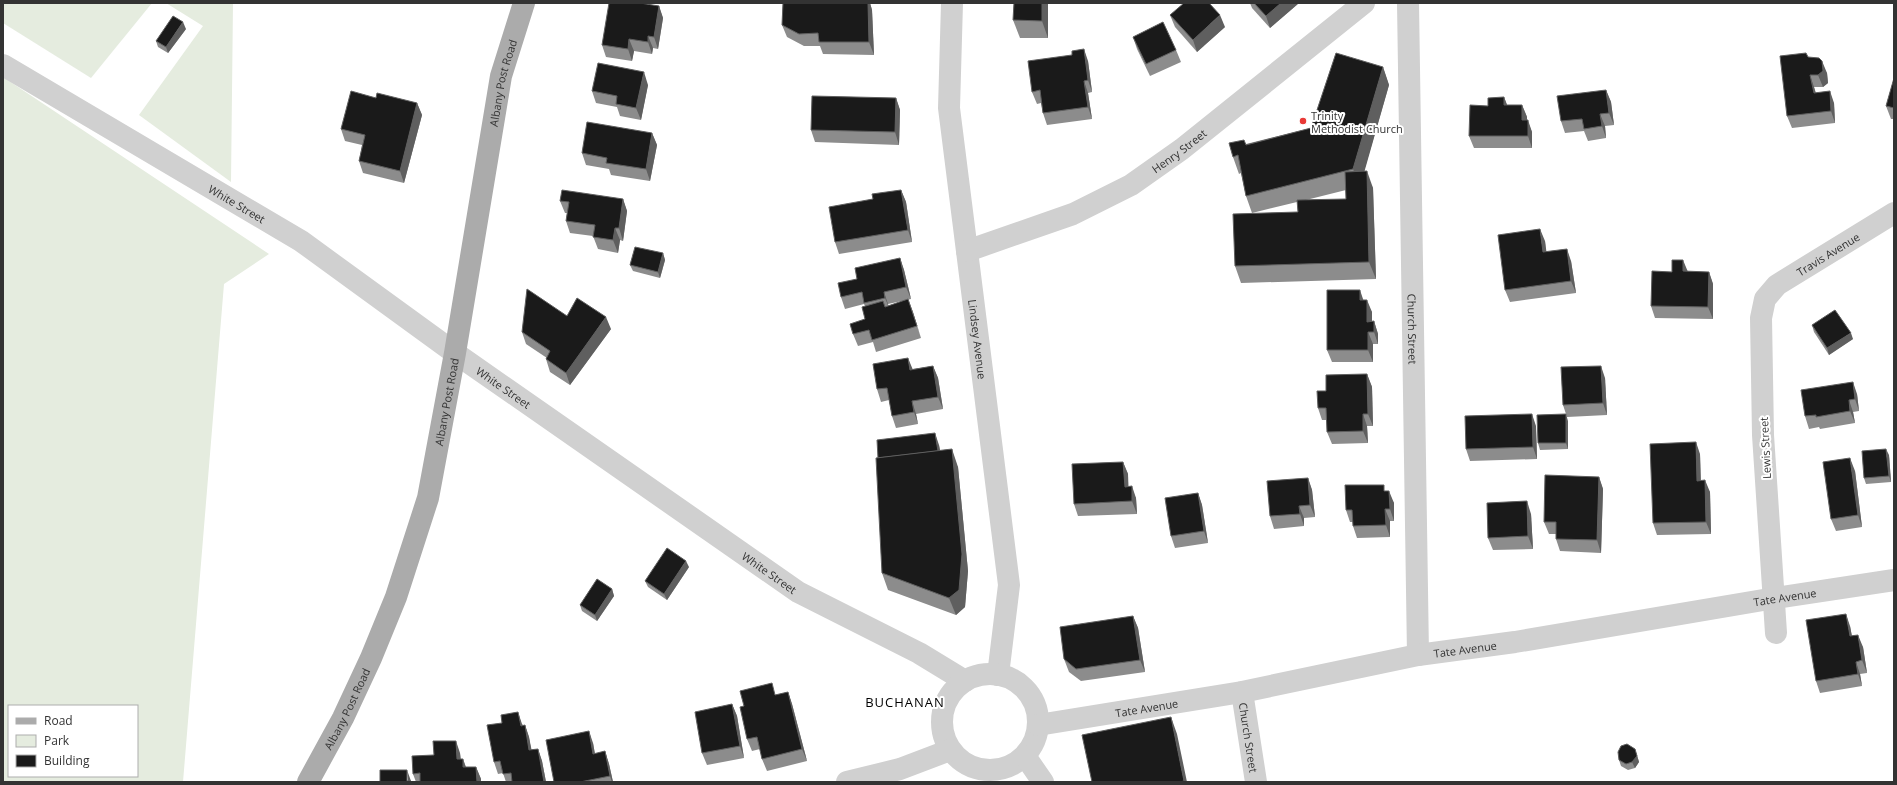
<svg xmlns="http://www.w3.org/2000/svg" width="1897" height="785" font-family="'Open Sans',sans-serif">
	<style>
		.green { fill: #e5ecdf; fill-rule: evenodd }
		.lines { fill: none; stroke-linecap: round; stroke-linejoin: round }
		.minor { stroke: #d0d0d0; stroke-width: 22 }
		.major { stroke: #ababab; stroke-width: 22 }
		.wall { fill: #8c8c8c; fill-rule: evenodd }
		.shaded-wall { fill: #5f5f5f }
		.building { fill: #1a1a1a; stroke: #5f5f5f }
		.poi-dot { fill: #e93936; stroke: #fff; stroke-width: 1.5 }
		.labels { text-anchor: middle; dominant-baseline: central; stroke-width: 4; stroke-linejoin: round; paint-order: stroke }
		.street-label { font-size: 11px; fill: #333; stroke: #fff }
		.poi-label { font-size: 11px; fill: #333; stroke: #fff; text-anchor: start }
		.quarter-label { font-size: 13px; letter-spacing: 1px; fill: #000; stroke: #fff }
	</style>
	<rect width="100%" height="100%" fill="#fff"/>
	<g class="green">
		<polygon points="3,3 152,3 91,78 3,23"/>
		<polygon points="166,3 233,3 231,182 139,115 203,26"/>
		<path d="M3,77l266,177 -45,30 -41,498h-180zM9,706h128v70h-128z"/>
	</g>
	<g class="lines">
		<g class="minor">
			<path id="s1" d="M952,3l-3,105 60,477 -11,90"/>
			<path id="s2" d="M1408,3l10,652"/>
			<path id="s3" d="M3,65l298,176 154,112 343,239 121,61 46,28"/>
			<path id="s4" d="M967,251l106,-37 58,-29 51,-36 182,-146"/>
			<path id="s5" d="M1776,633l-13,-198 -2,-117 4,-19 12,-14 117,-72"/>
			<circle cx="990" cy="722" r="48"/>
			<path id="s6" d="M1242,692l14,90"/>
			<path id="s7" d="M1038,725l204,-33 176,-37 97,-13 260,-44 119,-18"/>
			<polyline points="1025,756 1043,782"/>
			<polyline points="847,782 900,769 950,750"/>
		</g>
		<path class="major" id="s8" d="M308,782l35,-64 28,-60 25,-61 32,-99 27,-145 46,-277 23,-73"/>
	</g>
	<g class="wall">
		<polygon points="783,3 870,3 872,10 874,55 823,54 820,46 804,46 787,37 782,25"/>
		<polygon points="1014,3 1048,3 1048,38 1020,38 1013,20"/>
		<polygon points="1250,3 1299,3 1270,28 1252,8"/>
		<polygon points="659,6 663,18 658,49 653,48 652,54 634,51 632,61 606,57 602,45"/>
		<polygon points="1170,15 1225,27 1197,52 1175,27"/>
		<polygon points="186,29 168,53 158,47 156,41"/>
		<polygon points="1133,37 1176,50 1181,62 1150,76 1137,49"/>
		<polygon points="1808,57 1827,73 1828,83 1823,87 1814,87 1816,93 1834,103 1835,123 1792,128 1787,116"/>
		<polygon points="1088,61 1092,92 1088,93 1092,119 1047,125 1043,113 1041,103 1037,104 1032,92"/>
		<path d="M1383,67l6,18 -25,86 9,17 3,91 -135,4 -6,-17 63,-54 -1,-10 -45,11 -6,-17 -5,-23 -2,1 -6,-17 13,-13 65,-16zM1346,190v9l-40,1z"/>
		<polygon points="1894,78 1894,119 1891,119 1886,106"/>
		<polygon points="648,85 641,120 620,116 617,107 596,103 592,91"/>
		<polygon points="1606,90 1611,102 1614,125 1605,126 1606,138 1588,141 1584,131 1565,133 1561,121"/>
		<polygon points="1504,97 1507,105 1522,105 1527,117 1527,120 1532,132 1532,148 1474,148 1469,136 1488,106"/>
		<polygon points="376,98 417,103 422,115 404,183 363,173 359,161 362,145 345,141 341,129"/>
		<polygon points="896,98 900,110 899,145 815,142 811,130"/>
		<polygon points="652,133 657,145 650,181 611,175 609,169 586,165 582,153"/>
		<polygon points="901,190 906,202 912,242 839,254 835,242 873,199"/>
		<polygon points="623,199 627,211 623,241 620,240 618,253 598,249 593,236 570,233 566,221 567,213 565,213 560,201"/>
		<polygon points="1545,241 1546,251 1571,261 1576,293 1510,302 1505,290"/>
		<polygon points="663,253 665,260 660,278 633,271 630,265"/>
		<polygon points="900,258 904,270 911,299 888,304 888,306 908,299 921,338 876,352 873,342 858,346 853,334 865,319 865,306 864,304 845,309 841,297 857,279"/>
		<polygon points="1687,272 1709,272 1713,284 1713,319 1655,318 1651,306"/>
		<polygon points="1363,300 1372,312 1372,322 1374,321 1378,334 1378,344 1373,344 1373,362 1332,362 1327,350"/>
		<polygon points="1812,325 1853,339 1829,355 1814,332"/>
		<polygon points="611,329 570,385 550,372 546,359 547,358 526,344 522,332"/>
		<polygon points="933,366 938,378 943,409 916,414 918,424 896,428 892,416 889,400 881,402 877,389 913,369"/>
		<polygon points="1367,374 1372,387 1373,426 1367,426 1368,443 1332,444 1327,432 1327,420 1322,420 1318,408 1326,391"/>
		<polygon points="1605,378 1607,415 1567,417 1563,405"/>
		<polygon points="1857,394 1859,411 1853,412 1855,423 1820,429 1819,427 1809,429 1805,416"/>
		<polygon points="1568,421 1568,449 1540,450 1538,443"/>
		<polygon points="1536,426 1537,459 1470,461 1466,449"/>
		<polygon points="939,445 940,451 958,467 968,571 965,607 956,615 888,590 882,573"/>
		<polygon points="1700,454 1701,481 1710,492 1711,534 1657,535 1653,523"/>
		<polygon points="1889,455 1891,482 1866,484 1864,478"/>
		<polygon points="1123,462 1128,474 1128,486 1136,498 1137,514 1078,516 1074,504"/>
		<polygon points="1855,471 1862,527 1836,531 1831,519"/>
		<polygon points="1599,477 1603,489 1601,553 1560,551 1556,539 1556,534 1549,534 1544,522"/>
		<polygon points="1308,478 1312,490 1315,517 1304,518 1304,526 1274,529 1270,516"/>
		<polygon points="1386,491 1394,503 1394,521 1390,521 1390,537 1357,538 1353,526 1353,522 1350,522 1346,510"/>
		<polygon points="1198,493 1202,505 1208,543 1175,548 1171,536"/>
		<polygon points="1531,514 1533,549 1493,550 1488,538"/>
		<polygon points="689,567 667,600 648,587 645,581"/>
		<polygon points="612,589 614,596 597,621 582,611 580,605"/>
		<polygon points="1133,616 1138,628 1145,672 1081,681 1069,672 1064,659"/>
		<polygon points="1850,626 1852,636 1863,647 1867,673 1860,674 1862,686 1820,693 1816,681"/>
		<polygon points="788,692 792,704 807,761 767,771 762,759 760,749 752,751 747,739 776,695"/>
		<polygon points="732,704 737,716 744,758 707,765 702,753"/>
		<polygon points="522,724 523,725 525,725 529,737 531,750 538,749 542,761 546,782 506,782 503,773 498,774 494,762"/>
		<polygon points="593,743 595,754 605,751 609,764 613,782 554,782"/>
		<polygon points="460,753 461,759 463,759 466,767 476,767 481,779 481,782 416,782 413,774 434,755"/>
		<polygon points="1637,755 1639,762 1635,768 1628,770 1621,766 1619,760"/>
	</g>
	<g class="shaded-wall">
		<polygon points="868,3 870,3 872,10 874,55 869,42"/>
		<polygon points="1042,3 1048,3 1048,38 1042,21"/>
		<polygon points="1281,3 1299,3 1270,28 1266,16"/>
		<polygon points="659,6 663,18 658,49 654,37"/>
		<polygon points="1220,15 1225,27 1197,52 1193,40"/>
		<polygon points="183,22 186,29 168,53 166,47"/>
		<polygon points="648,36 653,48 652,54 648,42"/>
		<polygon points="629,39 634,51 632,61 628,49"/>
		<polygon points="1084,49 1088,61 1092,92 1088,80"/>
		<polygon points="1822,61 1827,73 1828,83 1823,87 1818,75"/>
		<polygon points="1383,67 1389,85 1360,187 1353,169"/>
		<polygon points="644,72 648,85 641,120 636,108"/>
		<polygon points="1810,75 1814,87 1819,106 1814,93"/>
		<polygon points="1084,81 1088,93 1092,119 1088,107"/>
		<polygon points="1606,90 1611,102 1614,125 1609,113"/>
		<polygon points="1830,91 1834,103 1835,123 1831,111"/>
		<polygon points="1504,97 1509,110 1504,105"/>
		<polygon points="896,98 900,110 899,145 895,132"/>
		<polygon points="417,103 422,115 404,183 400,171"/>
		<polygon points="1522,105 1527,117 1527,132 1522,120"/>
		<polygon points="1600,114 1605,126 1606,138 1602,126"/>
		<polygon points="1528,120 1532,132 1532,148 1528,136"/>
		<polygon points="652,133 657,145 650,181 646,169"/>
		<polygon points="1367,171 1373,188 1376,279 1369,262"/>
		<polygon points="901,190 906,202 912,242 908,230"/>
		<polygon points="623,199 627,211 623,241 619,228"/>
		<polygon points="615,228 620,240 618,253 613,240"/>
		<polygon points="1540,229 1545,241 1548,264 1543,252"/>
		<polygon points="1567,249 1571,261 1576,293 1571,281"/>
		<polygon points="663,253 665,260 660,278 658,272"/>
		<polygon points="900,258 904,270 911,299 906,287"/>
		<polygon points="1683,260 1688,272 1683,271"/>
		<polygon points="1709,272 1713,284 1713,319 1708,307"/>
		<polygon points="1360,290 1364,302 1360,300"/>
		<polygon points="884,292 890,310 885,298"/>
		<polygon points="908,299 913,312 921,338"/>
		<polygon points="1367,300 1372,312 1372,332 1367,322"/>
		<polygon points="606,317 611,329 570,385 566,373"/>
		<polygon points="1374,321 1378,334 1378,344 1374,332"/>
		<polygon points="1368,332 1373,344 1373,362 1368,350"/>
		<polygon points="1851,333 1853,339 1829,355 1827,348"/>
		<polygon points="908,358 913,370 910,370"/>
		<polygon points="933,366 938,378 943,409 938,397"/>
		<polygon points="1601,366 1605,378 1607,415 1603,403"/>
		<polygon points="1367,374 1372,387 1373,426 1368,414"/>
		<polygon points="1853,382 1857,394 1859,411 1855,399"/>
		<polygon points="1849,400 1853,412 1855,423 1850,411"/>
		<polygon points="912,401 916,414 918,424 914,412"/>
		<polygon points="1363,414 1367,426 1368,443 1363,431"/>
		<polygon points="1532,414 1536,426 1537,459 1533,447"/>
		<polygon points="1566,414 1568,421 1568,449 1566,443"/>
		<polygon points="935,433 939,445 943,467 938,455"/>
		<polygon points="1696,442 1700,454 1701,493 1697,481"/>
		<polygon points="952,449 958,467 968,571 965,607 956,615 949,598"/>
		<polygon points="1886,449 1889,455 1891,482 1889,476"/>
		<polygon points="1850,458 1855,471 1862,527 1858,515"/>
		<polygon points="1123,462 1128,474 1129,499 1125,487"/>
		<polygon points="1599,477 1603,489 1601,553 1597,540"/>
		<polygon points="1308,478 1312,490 1315,517 1310,505"/>
		<polygon points="1705,480 1710,492 1711,534 1706,522"/>
		<polygon points="1132,486 1136,498 1137,514 1132,501"/>
		<polygon points="1389,491 1394,503 1394,521 1390,509"/>
		<polygon points="1198,493 1202,505 1208,543 1204,531"/>
		<polygon points="1527,501 1531,514 1533,549 1528,536"/>
		<polygon points="1299,506 1304,518 1304,526 1300,514"/>
		<polygon points="1385,509 1390,521 1390,537 1386,525"/>
		<polygon points="686,561 689,567 667,600 664,594"/>
		<polygon points="612,589 614,596 597,621 595,615"/>
		<polygon points="1846,614 1850,626 1854,648 1850,636"/>
		<polygon points="1133,616 1138,628 1145,672 1140,660"/>
		<polygon points="1858,635 1863,647 1867,673 1862,660"/>
		<polygon points="1856,662 1860,674 1862,686 1858,674"/>
		<polygon points="788,692 792,704 807,761 802,749"/>
		<polygon points="732,704 737,716 744,758 740,746"/>
		<polygon points="518,712 522,724 525,738 521,726"/>
		<polygon points="1171,717 1177,734 1187,782 1184,782 1184,781"/>
		<polygon points="525,725 529,737 534,762 529,750"/>
		<polygon points="589,731 593,743 597,766 593,754"/>
		<polygon points="456,741 460,753 461,771 457,759"/>
		<polygon points="538,749 542,761 546,782 544,782"/>
		<polygon points="1635,749 1639,762 1635,768 1632,762"/>
		<polygon points="605,751 609,764 613,782 612,782 610,776"/>
		<polygon points="463,759 467,771 463,767"/>
		<polygon points="476,767 481,779 481,782 477,782"/>
		<polygon points="407,770 411,781 412,782 408,782"/>
	</g>
	<g class="building">
		<polygon points="609,3 640,3 659,6 654,37 648,36 648,42 629,39 628,49 602,45"/>
		<polygon points="783,3 868,3 869,42 819,42 818,33 799,34 782,25"/>
		<polygon points="1014,3 1042,3 1042,21 1013,20"/>
		<polygon points="1184,3 1209,3 1220,15 1193,40 1170,15"/>
		<polygon points="1254,3 1281,3 1266,16"/>
		<polygon points="173,16 183,22 166,47 156,41"/>
		<polygon points="1163,22 1176,50 1146,64 1133,37"/>
		<polygon points="1084,49 1088,80 1084,81 1088,107 1043,113 1040,90 1032,92 1028,61 1072,55 1072,51"/>
		<polygon points="1336,53 1383,67 1353,169 1246,196 1238,155 1233,157 1229,143 1244,140 1246,145 1311,128"/>
		<polygon points="1806,53 1808,57 1819,58 1822,61 1823,71 1818,75 1810,75 1814,93 1830,91 1831,111 1787,116 1780,56"/>
		<polygon points="598,63 644,72 636,108 616,104 617,96 592,91"/>
		<polygon points="1894,78 1894,108 1886,106"/>
		<polygon points="1606,90 1609,113 1600,114 1602,126 1584,129 1582,119 1561,121 1557,96"/>
		<polygon points="351,91 376,98 377,93 417,103 400,171 359,161 365,135 341,129"/>
		<polygon points="812,96 896,98 895,132 811,130"/>
		<polygon points="1504,97 1504,105 1522,105 1522,120 1528,120 1528,136 1469,136 1470,105 1488,106 1488,98"/>
		<polygon points="587,122 652,133 646,169 606,163 607,158 582,153"/>
		<polygon points="1367,171 1369,262 1235,266 1233,214 1298,212 1297,200 1346,199 1345,172"/>
		<polygon points="562,190 623,199 619,228 615,228 613,240 593,237 595,225 566,221 569,202 560,201"/>
		<polygon points="901,190 908,230 835,242 829,207 873,199 872,194"/>
		<polygon points="1540,229 1543,252 1567,249 1571,281 1505,290 1498,235"/>
		<polygon points="635,247 663,253 658,272 630,265"/>
		<polygon points="900,258 906,287 884,292 885,298 864,303 862,292 841,297 838,283 857,279 855,268"/>
		<polygon points="1672,260 1683,260 1683,271 1709,272 1708,307 1651,306 1652,271 1672,272"/>
		<polygon points="527,289 567,316 577,298 606,317 566,373 546,359 550,351 522,332"/>
		<polygon points="1327,290 1360,290 1360,300 1367,300 1367,322 1374,321 1374,332 1368,332 1368,350 1327,350"/>
		<polygon points="908,299 917,326 872,340 869,330 853,334 850,324 865,319 862,307 883,301 885,307"/>
		<polygon points="1835,310 1851,333 1827,348 1812,325"/>
		<polygon points="908,358 910,370 933,366 938,397 912,401 914,412 892,416 887,388 877,389 873,364"/>
		<polygon points="1601,366 1603,403 1563,405 1561,367"/>
		<polygon points="1367,374 1368,414 1363,414 1363,431 1327,432 1326,408 1318,408 1317,391 1326,391 1326,375"/>
		<polygon points="1853,382 1855,399 1849,400 1850,411 1816,417 1816,415 1805,416 1801,390"/>
		<polygon points="1532,414 1533,447 1466,449 1465,416"/>
		<polygon points="1566,414 1566,443 1538,443 1537,415"/>
		<polygon points="935,433 938,451 878,458 877,440"/>
		<polygon points="1696,442 1697,481 1705,480 1706,522 1653,523 1650,444"/>
		<polygon points="952,449 962,554 959,590 949,598 882,573 876,458"/>
		<polygon points="1886,449 1889,476 1864,478 1862,451"/>
		<polygon points="1850,458 1858,515 1831,519 1823,462"/>
		<polygon points="1123,462 1125,487 1132,486 1132,501 1074,504 1072,464"/>
		<polygon points="1545,475 1599,477 1597,540 1556,539 1556,522 1544,522"/>
		<polygon points="1308,478 1310,505 1299,506 1300,514 1270,516 1267,481"/>
		<polygon points="1345,485 1384,485 1384,491 1389,491 1390,509 1385,509 1386,525 1353,526 1352,510 1346,510"/>
		<polygon points="1198,493 1204,531 1171,536 1165,498"/>
		<polygon points="1527,501 1528,536 1488,538 1487,503"/>
		<polygon points="667,548 686,561 664,594 645,581"/>
		<polygon points="597,579 612,589 595,615 580,605"/>
		<polygon points="1846,614 1850,636 1858,635 1862,660 1856,662 1858,674 1816,681 1806,620"/>
		<polygon points="1133,616 1140,660 1076,669 1064,659 1060,627"/>
		<polygon points="772,683 775,695 788,692 802,749 762,759 757,737 747,739 740,707 744,706 740,691"/>
		<polygon points="732,704 740,746 702,753 695,712"/>
		<polygon points="518,712 521,726 525,725 529,750 538,749 544,782 512,782 511,773 503,774 500,761 494,762 487,725 502,723 501,715"/>
		<polygon points="1171,717 1184,781 1180,782 1092,782 1082,735"/>
		<polygon points="589,731 593,754 605,751 610,776 580,782 554,782 546,740"/>
		<polygon points="433,741 456,741 457,759 463,759 463,767 476,767 477,782 420,782 420,773 413,774 412,756 434,755"/>
		<polygon points="1627,744 1635,749 1637,756 1632,762 1626,764 1619,760 1618,752 1621,746"/>
		<polygon points="380,770 407,770 407,781 411,781 411,782 380,782"/>
	</g>
	<circle class="poi-dot" cx="1303" cy="121" r="4"/>
	<g class="labels">
		<g class="street-label">
			<text stroke="none"><textPath href="#s8" startOffset="731">Albany Post Road</textPath></text>
			<text stroke="none"><textPath href="#s4" startOffset="236">Henry Street</textPath></text>
			<text stroke="none"><textPath href="#s3" startOffset="272">White Street</textPath></text>
			<text stroke="none"><textPath href="#s5" startOffset="413">Travis Avenue</textPath></text>
			<text stroke="none"><textPath href="#s2" startOffset="326">Church Street</textPath></text>
			<text stroke="none"><textPath href="#s1" startOffset="338">Lindsey Avenue</textPath></text>
			<text stroke="none"><textPath href="#s3" startOffset="596">White Street</textPath></text>
			<text stroke="none"><textPath href="#s8" startOffset="407">Albany Post Road</textPath></text>
			<text transform="translate(1765 448) rotate(-93)">Lewis Street</text>
			<text stroke="none"><textPath href="#s3" startOffset="920">White Street</textPath></text>
			<text stroke="none"><textPath href="#s7" startOffset="758">Tate Avenue</textPath></text>
			<text stroke="none"><textPath href="#s7" startOffset="434">Tate Avenue</textPath></text>
			<text stroke="none"><textPath href="#s7" startOffset="110">Tate Avenue</textPath></text>
			<text stroke="none"><textPath href="#s8" startOffset="83">Albany Post Road</textPath></text>
			<text stroke="none"><textPath href="#s6" startOffset="46">Church Street</textPath></text>
		</g>
		<g class="poi-label">
			<text x="1311" y="115">Trinity<tspan x="1311" dy="13">Methodist Church</tspan></text>
		</g>
		<g class="quarter-label">
			<text x="905" y="702">BUCHANAN</text>
		</g>
	</g>
	<rect width="1897" height="785" fill="none" stroke="#333333" stroke-width="8"/>
	<rect x="8" y="705" width="130" height="72" fill="#ffffff" stroke="#adadad"/>
	<rect x="16" y="718" width="20" height="6" fill="#ababab" stroke="#adadad"/>
	<text x="44" y="725" font-size="12" fill="#333333">Road</text>
	<rect x="16" y="735" width="20" height="12" fill="#e5ecdf" stroke="#adadad"/>
	<text x="44" y="745" font-size="12" fill="#333333">Park</text>
	<rect x="16" y="755" width="20" height="12" fill="#1a1a1a" stroke="#adadad"/>
	<text x="44" y="765" font-size="12" fill="#333333">Building</text>
</svg>
